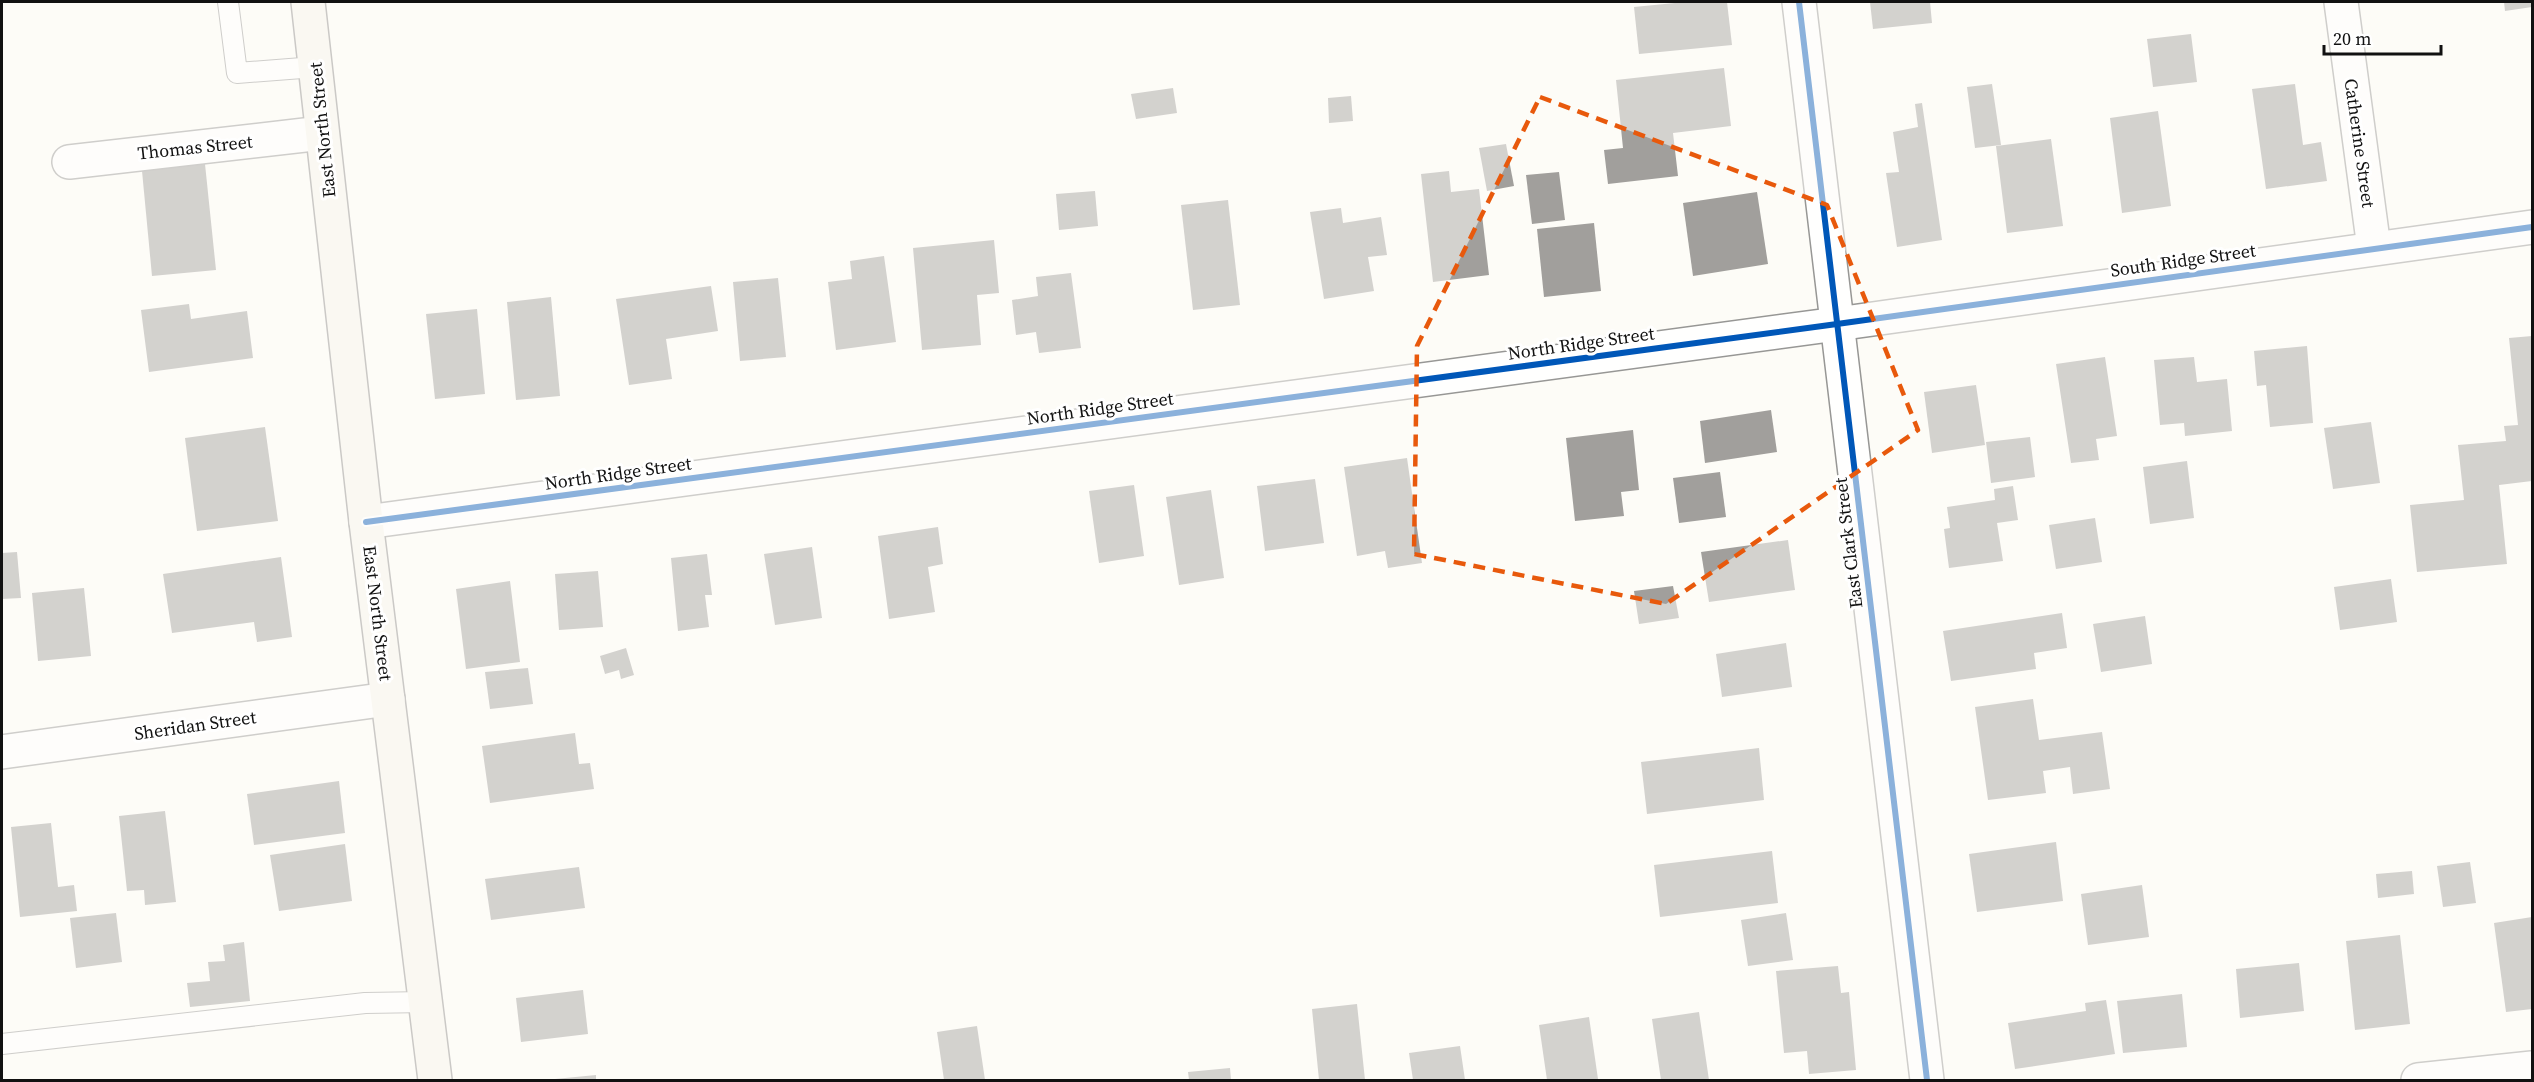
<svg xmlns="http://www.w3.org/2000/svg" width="2534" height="1082" font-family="'Source Serif 4',serif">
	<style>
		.building { fill: #a19f9c }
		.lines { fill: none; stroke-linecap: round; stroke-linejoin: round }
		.lane-casing { stroke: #979795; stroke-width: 22 }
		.street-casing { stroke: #979795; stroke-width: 36 }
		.secondary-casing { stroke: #8e8d8b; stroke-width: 36 }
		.lane { stroke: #fffffe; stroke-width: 20 }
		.street { stroke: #fffffe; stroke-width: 33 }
		.secondary { stroke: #f6f4eb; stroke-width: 33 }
		.cycleway-casing { stroke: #fff; stroke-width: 10 }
		.cycleway { stroke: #0057b8; stroke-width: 6 }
		.marked { fill: none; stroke: #e8590c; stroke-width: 4.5; stroke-dasharray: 12 8; stroke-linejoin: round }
		.labels { text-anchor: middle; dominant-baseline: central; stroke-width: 6; stroke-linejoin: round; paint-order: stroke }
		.street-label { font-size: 18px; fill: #111; stroke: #fff }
	</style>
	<rect width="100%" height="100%" fill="#fdfcf7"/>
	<g class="building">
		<polygon points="1685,2 1727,2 1732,45 1639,54 1634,7"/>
		<polygon points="1870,2 1930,2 1932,23 1873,29"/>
		<polygon points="2504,2 2532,2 2532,7 2505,11"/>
		<polygon points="2191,34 2197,82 2153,87 2147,39"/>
		<polygon points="1724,68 1731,126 1673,133 1678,176 1608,184 1604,150 1623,148 1616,80"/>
		<polygon points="1992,84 2001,145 1975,148 1967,87"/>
		<polygon points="2295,84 2303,145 2321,142 2327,181 2266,189 2252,89"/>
		<polygon points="1173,88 1177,113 1136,119 1131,94"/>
		<polygon points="1351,96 1353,121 1329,123 1328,98"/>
		<polygon points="1922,103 1942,240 1897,247 1886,173 1899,172 1893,132 1918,127 1915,104"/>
		<polygon points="2158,111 2171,206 2122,213 2110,118"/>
		<polygon points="2051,139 2063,226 2007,233 1996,146"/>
		<polygon points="1506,144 1514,186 1487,191 1479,148"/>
		<polygon points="205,164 216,270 152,276 142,171"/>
		<polygon points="1449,171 1451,192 1479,189 1489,275 1433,282 1421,174"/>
		<polygon points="1559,172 1565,220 1532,224 1526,175"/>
		<polygon points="1095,191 1098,226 1059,230 1056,194"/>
		<polygon points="1757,192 1768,264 1693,276 1683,203"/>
		<polygon points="1228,200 1240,305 1193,310 1181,205"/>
		<polygon points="1341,208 1343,223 1381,217 1387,255 1368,257 1374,291 1324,299 1310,212"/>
		<polygon points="1594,223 1601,291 1544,297 1537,229"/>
		<polygon points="994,240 999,293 977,295 981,345 922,350 913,248"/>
		<polygon points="884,256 896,342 836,350 828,282 852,279 850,261"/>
		<polygon points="1071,273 1081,348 1039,353 1036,332 1016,335 1012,300 1038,296 1036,277"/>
		<polygon points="778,278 786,357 740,361 733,282"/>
		<polygon points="711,286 718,331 666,339 672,379 629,385 616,299"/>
		<polygon points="551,297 560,396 516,400 507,302"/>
		<polygon points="189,304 191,319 247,311 253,358 149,372 141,310"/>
		<polygon points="477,309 485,394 435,399 426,314"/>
		<polygon points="2532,336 2532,481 2499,485 2507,564 2417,572 2410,505 2464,500 2458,445 2506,441 2504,426 2518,425 2509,338"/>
		<polygon points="2307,346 2313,423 2270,427 2266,385 2257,386 2254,351"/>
		<polygon points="2105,357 2117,436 2096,439 2099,460 2071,463 2056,364"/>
		<polygon points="2194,357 2197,382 2227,379 2232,431 2185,436 2184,423 2160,425 2154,360"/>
		<polygon points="1976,385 1985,445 1932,453 1924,392"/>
		<polygon points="1771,410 1777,452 1705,463 1700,421"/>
		<polygon points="2371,422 2380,483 2333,489 2324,428"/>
		<polygon points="265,427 278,521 197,531 185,438"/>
		<polygon points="1633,430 1639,490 1621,492 1624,516 1575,521 1566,438"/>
		<polygon points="2030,437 2035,477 1991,483 1986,442"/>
		<polygon points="1407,458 1422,563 1388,568 1385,551 1357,556 1344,467"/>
		<polygon points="2187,461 2194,518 2150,524 2143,467"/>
		<polygon points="1720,472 1726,517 1679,523 1673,478"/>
		<polygon points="1315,479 1324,543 1265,551 1257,486"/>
		<polygon points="1134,485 1144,556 1099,563 1089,491"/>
		<polygon points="2013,486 2018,520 1997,523 2003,561 1949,568 1944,529 1950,528 1947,507 1995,500 1994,489"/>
		<polygon points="1211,490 1224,578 1179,585 1166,497"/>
		<polygon points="2095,518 2102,562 2056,569 2049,525"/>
		<polygon points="938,527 943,564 928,567 935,612 889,619 878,536"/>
		<polygon points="1788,540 1795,590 1709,602 1701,552"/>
		<polygon points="812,547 822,618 775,625 764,554"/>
		<polygon points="17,552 21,598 2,599 2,553"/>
		<polygon points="707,554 712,595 705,595 709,627 678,631 671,558"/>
		<polygon points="281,557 292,637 257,642 254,622 172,633 163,574"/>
		<polygon points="598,571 603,627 559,630 555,574"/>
		<polygon points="2391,579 2397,622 2340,630 2334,587"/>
		<polygon points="510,581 520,662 466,669 456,589"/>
		<polygon points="1673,586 1679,618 1639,624 1634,591"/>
		<polygon points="84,588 91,656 38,661 32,593"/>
		<polygon points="2062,613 2067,648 2034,653 2036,669 1951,681 1943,631"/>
		<polygon points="2145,616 2152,664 2101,672 2093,624"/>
		<polygon points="1786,643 1792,687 1722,697 1716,654"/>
		<polygon points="626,648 634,675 621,679 619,670 605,674 600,656"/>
		<polygon points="528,668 533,704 490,709 485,672"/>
		<polygon points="2033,699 2039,740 2102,732 2110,789 2073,794 2070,767 2043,771 2046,793 1988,800 1975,707"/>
		<polygon points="575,733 579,764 590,763 594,789 490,803 482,746"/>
		<polygon points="1759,748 1764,800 1647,814 1641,762"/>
		<polygon points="339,781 345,833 254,845 247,794"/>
		<polygon points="165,811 176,902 145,905 144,890 127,891 119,816"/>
		<polygon points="51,823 58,887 74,885 77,911 20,917 11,827"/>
		<polygon points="2056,842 2063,901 1977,912 1969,854"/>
		<polygon points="345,844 352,901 279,911 270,855"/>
		<polygon points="1772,851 1778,903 1660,917 1654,865"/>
		<polygon points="2470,862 2476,903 2443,907 2437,866"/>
		<polygon points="579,867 585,908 491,920 485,879"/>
		<polygon points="2412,871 2414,894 2378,898 2376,874"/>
		<polygon points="2142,885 2149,937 2088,945 2081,894"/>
		<polygon points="116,913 122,962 76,968 70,918"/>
		<polygon points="1786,913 1793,960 1748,966 1741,920"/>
		<polygon points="2532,917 2532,1009 2506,1012 2494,923"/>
		<polygon points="2400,935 2410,1024 2355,1030 2346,941"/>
		<polygon points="244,942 250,1001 190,1007 187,983 210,981 208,962 225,961 223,945"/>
		<polygon points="2299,963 2304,1011 2240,1018 2236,969"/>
		<polygon points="1838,966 1841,993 1849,992 1856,1070 1809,1074 1807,1051 1784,1053 1776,971"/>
		<polygon points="583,990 588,1034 521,1042 516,998"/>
		<polygon points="2182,994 2187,1047 2123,1053 2117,1001"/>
		<polygon points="2106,1000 2115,1054 2015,1069 2008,1023 2086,1011 2085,1003"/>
		<polygon points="1357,1004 1365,1080 1319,1080 1312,1009"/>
		<polygon points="1699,1012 1709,1080 1661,1080 1652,1019"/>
		<polygon points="1589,1017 1598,1079 1547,1080 1539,1025"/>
		<polygon points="977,1026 985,1080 944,1080 937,1032"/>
		<polygon points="1460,1046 1465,1080 1413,1080 1409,1053"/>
		<polygon points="1230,1068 1231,1080 1189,1080 1188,1072"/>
		<polygon points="596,1075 596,1080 555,1080 555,1079"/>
	</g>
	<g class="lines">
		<g class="lane-casing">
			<g id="lane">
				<polyline points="228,2 237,73 315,67"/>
				<polyline points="2,1044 365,1003 426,1002"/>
			</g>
		</g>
		<g class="street-casing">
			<g id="street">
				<polyline points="1799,2 1927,1080"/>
				<polyline points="2341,2 2374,248"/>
				<polyline points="69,162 322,133"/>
				<polyline points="366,522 1837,324 2532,227"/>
				<polyline points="2,752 388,699"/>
				<polyline points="2418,1080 2532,1068"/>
			</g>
		</g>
		<g class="secondary-casing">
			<polyline id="secondary" points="308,2 366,522 435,1080"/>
		</g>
		<use href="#lane" class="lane"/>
		<use href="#street" class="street"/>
		<use href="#secondary" class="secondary"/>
		<g class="cycleway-casing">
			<g id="cycleway">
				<polyline points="1799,2 1927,1080"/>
				<polyline points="366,522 1837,324 2532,227"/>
			</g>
		</g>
		<use href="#cycleway" class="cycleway"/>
	</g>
	<path d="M0 0H2534V1082H0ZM1540,97l287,108 91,225 -252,174 -252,-50 3,-208z" fill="#fdfcf7" fill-opacity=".55" fill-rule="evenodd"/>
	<path class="marked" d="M1540,97l287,108 91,225 -252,174 -252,-50 3,-208z"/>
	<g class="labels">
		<g class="street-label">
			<text transform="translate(322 130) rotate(-96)">East North Street</text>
			<text transform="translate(2360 143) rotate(82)">Catherine Street</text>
			<text transform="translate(195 147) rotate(-6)">Thomas Street</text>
			<text transform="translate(2183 260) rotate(-8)">South Ridge Street</text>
			<text transform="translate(1581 343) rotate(-8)">North Ridge Street</text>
			<text transform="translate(1100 408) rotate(-8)">North Ridge Street</text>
			<text transform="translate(618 473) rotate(-8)">North Ridge Street</text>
			<text transform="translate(1848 543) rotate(-97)">East Clark Street</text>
			<text transform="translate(378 613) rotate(83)">East North Street</text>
			<text transform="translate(195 725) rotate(-8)">Sheridan Street</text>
		</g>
	</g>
	<rect width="2534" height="1082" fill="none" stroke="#111111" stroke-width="6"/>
	<path d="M2324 45v9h117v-9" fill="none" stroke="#111111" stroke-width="3"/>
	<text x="2333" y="45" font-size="18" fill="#111111" stroke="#ffffff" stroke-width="4.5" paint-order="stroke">20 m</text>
</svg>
